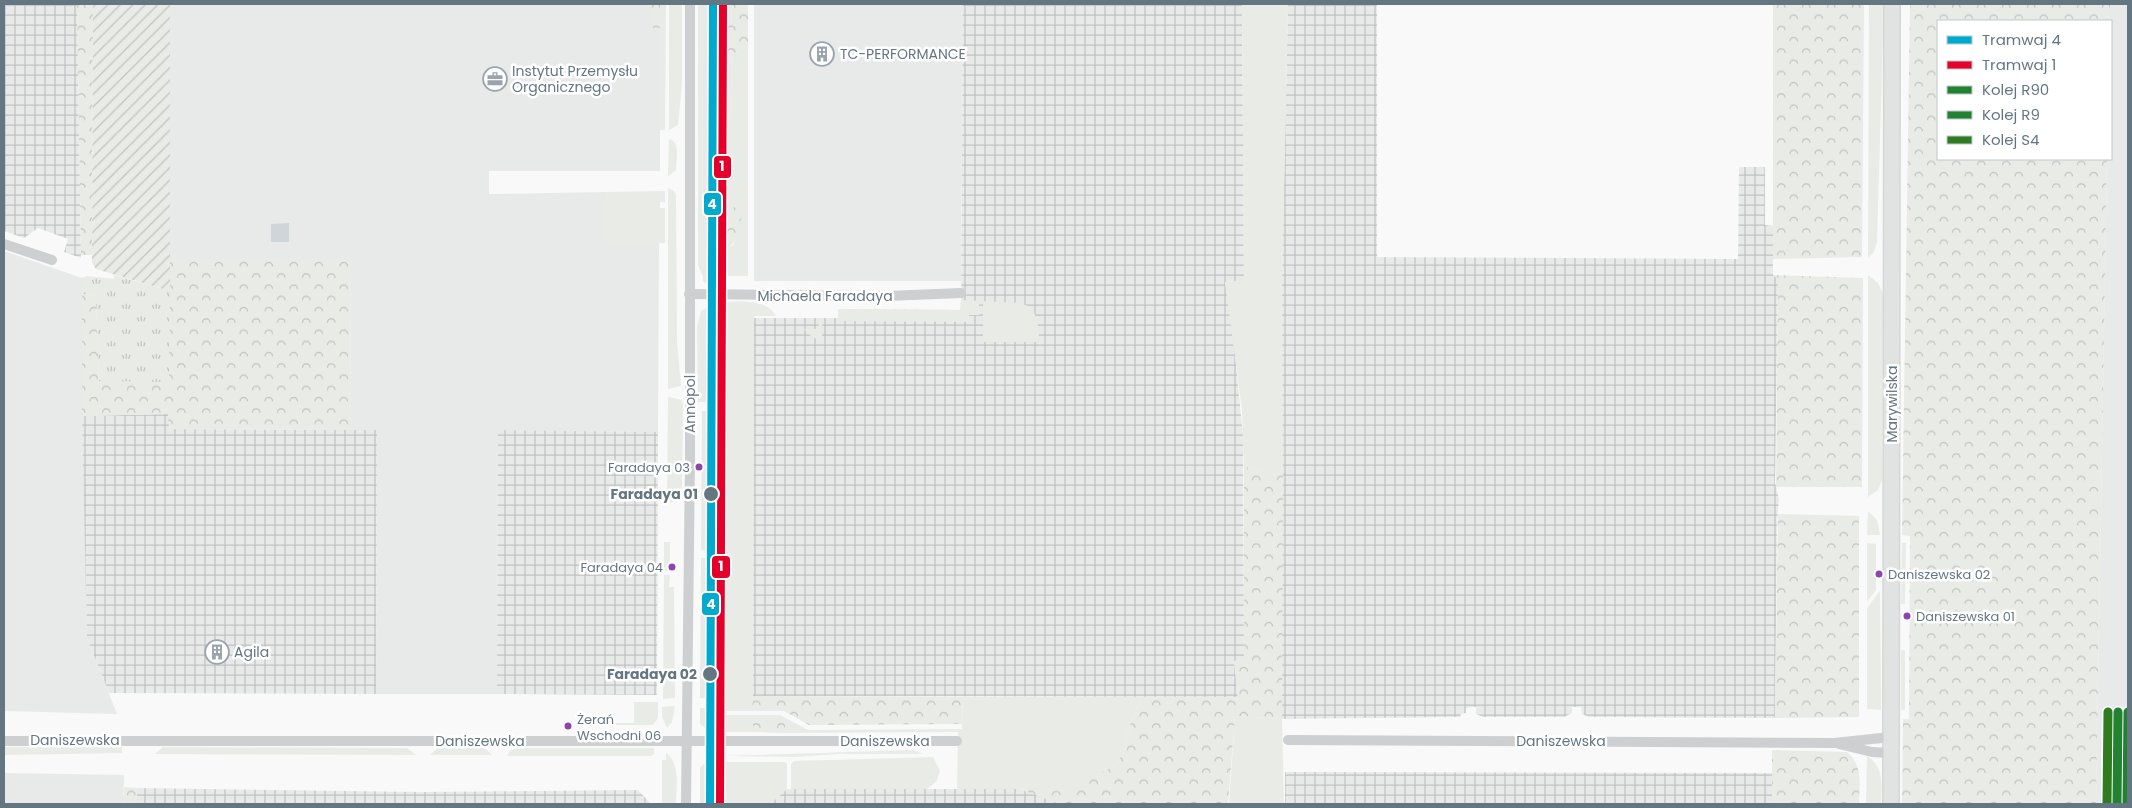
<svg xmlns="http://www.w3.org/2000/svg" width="2132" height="808" font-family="Poppins,sans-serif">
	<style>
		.built { fill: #e8e9e9 }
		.industrial { fill: url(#industrial-grid) }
		.grass { fill: #e8ebe6; fill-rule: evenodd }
		.forest { fill: url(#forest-crowns) }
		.park { fill: url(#park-tufts) }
		.garden { fill: url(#garden-furrows) }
		.water { fill: #ced6d9 }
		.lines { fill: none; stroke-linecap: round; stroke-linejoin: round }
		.secondary-casing { stroke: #d5d6d7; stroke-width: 18 }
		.street { stroke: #cecfd0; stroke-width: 10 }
		.secondary { stroke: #e1e2e2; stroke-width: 15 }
		.rail-1-casing { stroke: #fff; stroke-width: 12 }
		.rail-2-casing { stroke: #fff; stroke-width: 12 }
		.rail-3-casing { stroke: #fff; stroke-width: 12 }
		.rail-1 { stroke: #238132; stroke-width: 9 }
		.rail-2 { stroke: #238132; stroke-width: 9 }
		.rail-3 { stroke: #2f7b20; stroke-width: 9 }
		.tram-1-casing { stroke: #fff; stroke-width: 11 }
		.tram-2-casing { stroke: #fff; stroke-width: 11 }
		.tram-1 { stroke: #00a9ce; stroke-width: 8 }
		.tram-2 { stroke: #e4002b; stroke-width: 8 }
		.bus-dot { fill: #8e44ad; stroke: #fff; stroke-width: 2 }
		.stop-dot { fill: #657683; stroke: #fff; stroke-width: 2 }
		.labels { text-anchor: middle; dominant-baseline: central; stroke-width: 5; stroke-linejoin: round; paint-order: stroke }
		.bus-label { font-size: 13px; fill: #657683; stroke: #fff; text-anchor: start }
		.poi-label { font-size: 14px; fill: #657683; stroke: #fff; text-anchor: start }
		.street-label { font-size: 14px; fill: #657683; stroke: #fff }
		.stop-label { font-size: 14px; font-weight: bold; fill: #657683; stroke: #fff; text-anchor: end }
		.line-badge { stroke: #fff; stroke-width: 2 }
		.badge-label { font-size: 14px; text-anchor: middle; font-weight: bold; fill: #fff }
	</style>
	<defs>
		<pattern id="industrial-grid" width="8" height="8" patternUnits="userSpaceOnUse" patternTransform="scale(1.25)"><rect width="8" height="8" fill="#e8e9e9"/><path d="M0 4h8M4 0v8" fill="none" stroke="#c0c1c2"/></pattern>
		<pattern id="forest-crowns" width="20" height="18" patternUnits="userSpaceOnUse" patternTransform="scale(1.25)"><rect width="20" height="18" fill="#e8ebe6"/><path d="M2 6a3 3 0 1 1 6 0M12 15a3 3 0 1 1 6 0" fill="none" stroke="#c0c3c0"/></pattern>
		<pattern id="park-tufts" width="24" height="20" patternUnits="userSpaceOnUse" patternTransform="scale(1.25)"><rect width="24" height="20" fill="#e8ebe6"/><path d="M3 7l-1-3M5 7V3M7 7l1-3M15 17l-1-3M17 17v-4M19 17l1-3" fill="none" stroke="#c0c3c0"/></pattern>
		<pattern id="garden-furrows" width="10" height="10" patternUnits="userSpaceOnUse" patternTransform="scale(1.25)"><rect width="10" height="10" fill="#e8ebe6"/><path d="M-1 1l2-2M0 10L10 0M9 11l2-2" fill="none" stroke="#c0c3c0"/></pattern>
	</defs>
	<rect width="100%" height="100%" fill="#f9f9f9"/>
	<g class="built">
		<polygon points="170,4 660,4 660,171 489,171 489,194 605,192 606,243 659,242 658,432 498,431 497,694 376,694 377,430 351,430 350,259 169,259"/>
		<polygon points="702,4 716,4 716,287 710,287 703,281"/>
		<polygon points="754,4 963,4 961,281 754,281"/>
		<polygon points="2110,4 2128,4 2128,804 2096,804 2107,159 2111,159"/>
		<polygon points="4,251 82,278 87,638 117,714 4,711"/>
		<polygon points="715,303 714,402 701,402 701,311"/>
		<polygon points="702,411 714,411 714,551 701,550"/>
		<polygon points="701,558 714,558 714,698 700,698"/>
		<polygon points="700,708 713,708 713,734 700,724"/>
		<polygon points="712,756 712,804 700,804 700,768"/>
		<polygon points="4,773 124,775 123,804 4,804"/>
	</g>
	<g class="industrial">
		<polygon points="4,4 77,4 81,258 64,252 68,239 38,228 24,238 4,231"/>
		<polygon points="963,4 1242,4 1244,281 1225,282 1233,332 1243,437 1244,660 1234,661 1238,697 752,696 753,318 838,318 838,309 961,310"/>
		<polygon points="1288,4 1377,4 1377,257 1738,259 1739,167 1765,167 1765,225 1773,226 1773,275 1778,279 1775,483 1779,499 1777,521 1775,718 1589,717 1582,714 1581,707 1572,707 1572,713 1564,717 1483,717 1476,714 1476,707 1471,707 1466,708 1466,713 1461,714 1460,717 1282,719 1282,280"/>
		<polygon points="169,414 169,429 377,430 376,694 109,693 87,638 82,416"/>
		<polygon points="498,430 658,432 657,695 497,694"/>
		<polygon points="1285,772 1772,773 1772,804 1285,804"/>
		<polygon points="137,788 421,792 638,790 651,804 136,804"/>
		<polygon points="787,789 1019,789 1061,804 770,804"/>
	</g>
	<g class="grass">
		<polygon points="660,4 666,4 665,130 660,130"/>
		<polygon points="669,4 682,4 682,84 678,125 669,130"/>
		<polygon points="698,4 702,4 703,277 698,265"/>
		<polygon points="1242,4 1288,4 1282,280 1283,475 1244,467 1242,410 1225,282 1244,281"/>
		<polygon points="1869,4 1884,4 1877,242 1874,252 1868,258"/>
		<path d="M748,47v229h-32l1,-215zM739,228l-6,17 -8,5 -1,-21z"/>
		<path d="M669,139c12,3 7,21 7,31l-8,6z"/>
		<polygon points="668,188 674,191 676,195 677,341 681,386 668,389"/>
		<polygon points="665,191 665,202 660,202 660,208 665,208 665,243 605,243 605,192"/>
		<polygon points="1868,275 1878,283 1883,294 1882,480 1878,490 1868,497"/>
		<polygon points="961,300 979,301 979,315 969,315 969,322 838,321 838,309 960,310"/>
		<path d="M983,301c37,4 56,-8 56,41h-56z"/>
		<path d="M724,302c17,0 42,-4 52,14h-22l-1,395h-30l-2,-210h4v-12h-4l1,-87h-2l1,-95 3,-1z"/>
		<polygon points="701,311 701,402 698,402 697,327"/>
		<polygon points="819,321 822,321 822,341 812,337 804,329 818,329"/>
		<polygon points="668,397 682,400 683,407 682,493 674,502 667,503"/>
		<polygon points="1868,511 1877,520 1880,535 1867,535"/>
		<rect x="664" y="542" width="6" height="29"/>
		<polygon points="1867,543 1876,544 1876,590 1867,602"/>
		<polygon points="1902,543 1906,543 1905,604 1901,604"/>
		<polygon points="664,575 670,575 669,587 674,587 675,698 663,699"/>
		<polygon points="1880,591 1881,710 1867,709 1867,608"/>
		<rect x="1901" y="650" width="4" height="60"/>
		<polygon points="963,697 1141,697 1129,728 1124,752 1115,766 1100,775 1068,790 1044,791 1019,789 957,789 958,732 785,733 785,723 753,719 753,732 724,732 724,715 780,715 808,730 962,729"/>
		<polygon points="634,702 658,702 658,718 653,725 597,725 593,723 634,723"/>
		<polygon points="675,706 672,722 667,728 662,717 662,707"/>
		<polygon points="1235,716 1282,719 1284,804 1229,804"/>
		<polygon points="4,747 122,747 122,753 4,755"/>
		<polygon points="163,747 407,748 416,755 155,754"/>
		<polygon points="438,748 485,748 492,755 430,755"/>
		<polygon points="517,748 654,748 654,754 651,756 507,756 510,751"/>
		<polygon points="913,750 923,754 838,754 795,757 721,756"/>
		<path d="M666,753c15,11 10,35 10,51h-14v-44h4z"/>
		<path d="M1867,756c18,11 14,29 14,48h-15z"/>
		<polygon points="933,757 940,771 936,782 927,789 791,789 791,764 794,761"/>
		<polygon points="712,758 717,762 785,762 787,764 787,789 770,804 712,804"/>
	</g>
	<g class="forest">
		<polygon points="77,4 93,4 92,255 81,255"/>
		<polygon points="652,4 660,4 660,28 653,28"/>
		<polygon points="717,4 748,4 748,47 717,61"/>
		<polygon points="1773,4 1864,4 1862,257 1773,259"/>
		<polygon points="1910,4 2110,4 2110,21 1938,21 1938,159 2107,159 2096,804 1902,804 1903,719 1909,719 1910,536 1902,535"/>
		<path d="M734,207l8,4c-2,15 -4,31 -17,40v-34z"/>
		<polygon points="169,259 350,259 351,430 169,429 168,414 82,416 82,294 96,296 99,381 169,381"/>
		<polygon points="1773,275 1863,278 1862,487 1776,487 1778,279"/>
		<polygon points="1244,467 1283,475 1282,719 1235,716 1228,804 1061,804 1019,789 1044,791 1068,790 1115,766 1124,752 1129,728 1141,697 1238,697 1234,661 1244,660"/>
		<polygon points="1778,514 1859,516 1859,717 1775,718"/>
		<polygon points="752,696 963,697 962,724 809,725 784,711 753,711"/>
		<polygon points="753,719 780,720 785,723 785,733 753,732"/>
		<path d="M1772,750l75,2c17,14 12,33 12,52h-87z"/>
		<polygon points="124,787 137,788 136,804 123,804"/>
	</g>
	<polygon class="park" points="114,275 170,291 169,382 99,381 96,296 82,294 82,278 87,276 114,279"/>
	<polygon class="garden" points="93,4 170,4 170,291 96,269 92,263"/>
	<polygon class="water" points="289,223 289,242 271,242 271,224"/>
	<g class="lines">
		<g class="secondary-casing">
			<polyline id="secondary" points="1891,804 1892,4"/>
		</g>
		<g class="street">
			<polyline points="4,244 52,260"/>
			<polyline points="689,294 887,296 961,293"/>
			<polyline points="1288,740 1834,743 1891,737"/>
			<polyline points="4,741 957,741"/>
			<polyline points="1839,744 1872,752 1891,753"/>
			<polyline points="686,804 690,459 690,4"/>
		</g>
		<use href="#secondary" class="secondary"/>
		<g class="rail-1-casing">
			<polyline id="rail-1" points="2127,804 2128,712"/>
		</g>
		<g class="rail-2-casing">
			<polyline id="rail-2" points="2117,804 2118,712"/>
		</g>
		<g class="rail-3-casing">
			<polyline id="rail-3" points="2107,804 2108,712"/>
		</g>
		<use href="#rail-1" class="rail-1"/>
		<use href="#rail-2" class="rail-2"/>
		<use href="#rail-3" class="rail-3"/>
		<g class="tram-1-casing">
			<polyline id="tram-1" points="710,804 713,4"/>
		</g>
		<g class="tram-2-casing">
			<polyline id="tram-2" points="720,804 723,4"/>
		</g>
		<use href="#tram-1" class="tram-1"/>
		<use href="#tram-2" class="tram-2"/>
	</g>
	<defs>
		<g id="building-ring" transform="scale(1.25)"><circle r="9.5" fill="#fff" stroke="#99a4ac" stroke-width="1.5"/><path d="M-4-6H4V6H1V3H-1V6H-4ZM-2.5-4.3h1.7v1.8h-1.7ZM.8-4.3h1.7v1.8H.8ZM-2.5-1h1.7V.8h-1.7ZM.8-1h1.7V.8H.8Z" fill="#99a4ac"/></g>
		<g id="office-ring" transform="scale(1.25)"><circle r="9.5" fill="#fff" stroke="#99a4ac" stroke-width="1.5"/><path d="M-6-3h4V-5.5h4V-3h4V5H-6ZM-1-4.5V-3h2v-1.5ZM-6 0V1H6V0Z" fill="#99a4ac"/></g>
	</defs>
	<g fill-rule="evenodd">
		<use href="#building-ring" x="822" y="54"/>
		<use href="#office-ring" x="495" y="79"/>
		<use href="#building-ring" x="217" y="652"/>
	</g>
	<g class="bus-dot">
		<circle cx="699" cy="467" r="4.5"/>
		<circle cx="672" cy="567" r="4.5"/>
		<circle cx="1879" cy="574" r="4.5"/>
		<circle cx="1907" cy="616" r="4.5"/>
		<circle cx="568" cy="726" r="4.5"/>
	</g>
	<g class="stop-dot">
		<circle cx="711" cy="494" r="8"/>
		<circle cx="710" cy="674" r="8"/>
	</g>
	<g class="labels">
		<g class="bus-label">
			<text x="690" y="467" text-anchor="end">Faradaya 03</text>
			<text x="663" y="567" text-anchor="end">Faradaya 04</text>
			<text x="1888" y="574">Daniszewska 02</text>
			<text x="1916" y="616">Daniszewska 01</text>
			<text x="577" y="719">Żerań<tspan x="577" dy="16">Wschodni 06</tspan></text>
		</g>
		<g class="poi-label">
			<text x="840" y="54">TC-PERFORMANCE</text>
			<text x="512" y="71">Instytut Przemysłu<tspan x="512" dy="16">Organicznego</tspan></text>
			<text x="234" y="652">Agila</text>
		</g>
		<g class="street-label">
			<text x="825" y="296">Michaela Faradaya</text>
			<text transform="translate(690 404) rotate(-90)">Annopol</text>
			<text transform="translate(1892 404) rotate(-90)">Marywilska</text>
			<text x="75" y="740">Daniszewska</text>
			<text x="480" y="741">Daniszewska</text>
			<text x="885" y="741">Daniszewska</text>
			<text x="1561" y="741">Daniszewska</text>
		</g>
		<g class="stop-label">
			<text x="698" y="494">Faradaya 01</text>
			<text x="697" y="674">Faradaya 02</text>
		</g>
	</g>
	<g class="line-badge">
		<rect x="713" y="155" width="19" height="24" rx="5" fill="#e4002b"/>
		<rect x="703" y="192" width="19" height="24" rx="5" fill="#00a9ce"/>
		<rect x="711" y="555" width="20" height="24" rx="5" fill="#e4002b"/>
		<rect x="701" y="592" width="19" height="24" rx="5" fill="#00a9ce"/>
	</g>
	<g class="badge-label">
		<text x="722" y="171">1</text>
		<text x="712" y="209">4</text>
		<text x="721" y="571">1</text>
		<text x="711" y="609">4</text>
	</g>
	<rect width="2132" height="808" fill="none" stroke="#657683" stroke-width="10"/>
	<rect x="1937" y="20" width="175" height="140" fill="#ffffff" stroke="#c1c8cd"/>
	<rect x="1947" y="36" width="25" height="8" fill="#00a9ce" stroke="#c1c8cd"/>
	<text x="1982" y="45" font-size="15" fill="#657683">Tramwaj 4</text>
	<rect x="1947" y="61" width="25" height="8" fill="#e4002b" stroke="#c1c8cd"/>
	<text x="1982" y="70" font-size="15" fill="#657683">Tramwaj 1</text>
	<rect x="1947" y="86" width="25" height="8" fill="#238132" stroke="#c1c8cd"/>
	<text x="1982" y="95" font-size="15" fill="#657683">Kolej R90</text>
	<rect x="1947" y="111" width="25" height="8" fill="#238132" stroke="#c1c8cd"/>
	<text x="1982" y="120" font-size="15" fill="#657683">Kolej R9</text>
	<rect x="1947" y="136" width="25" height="8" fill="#2f7b20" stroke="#c1c8cd"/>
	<text x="1982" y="145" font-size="15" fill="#657683">Kolej S4</text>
</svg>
